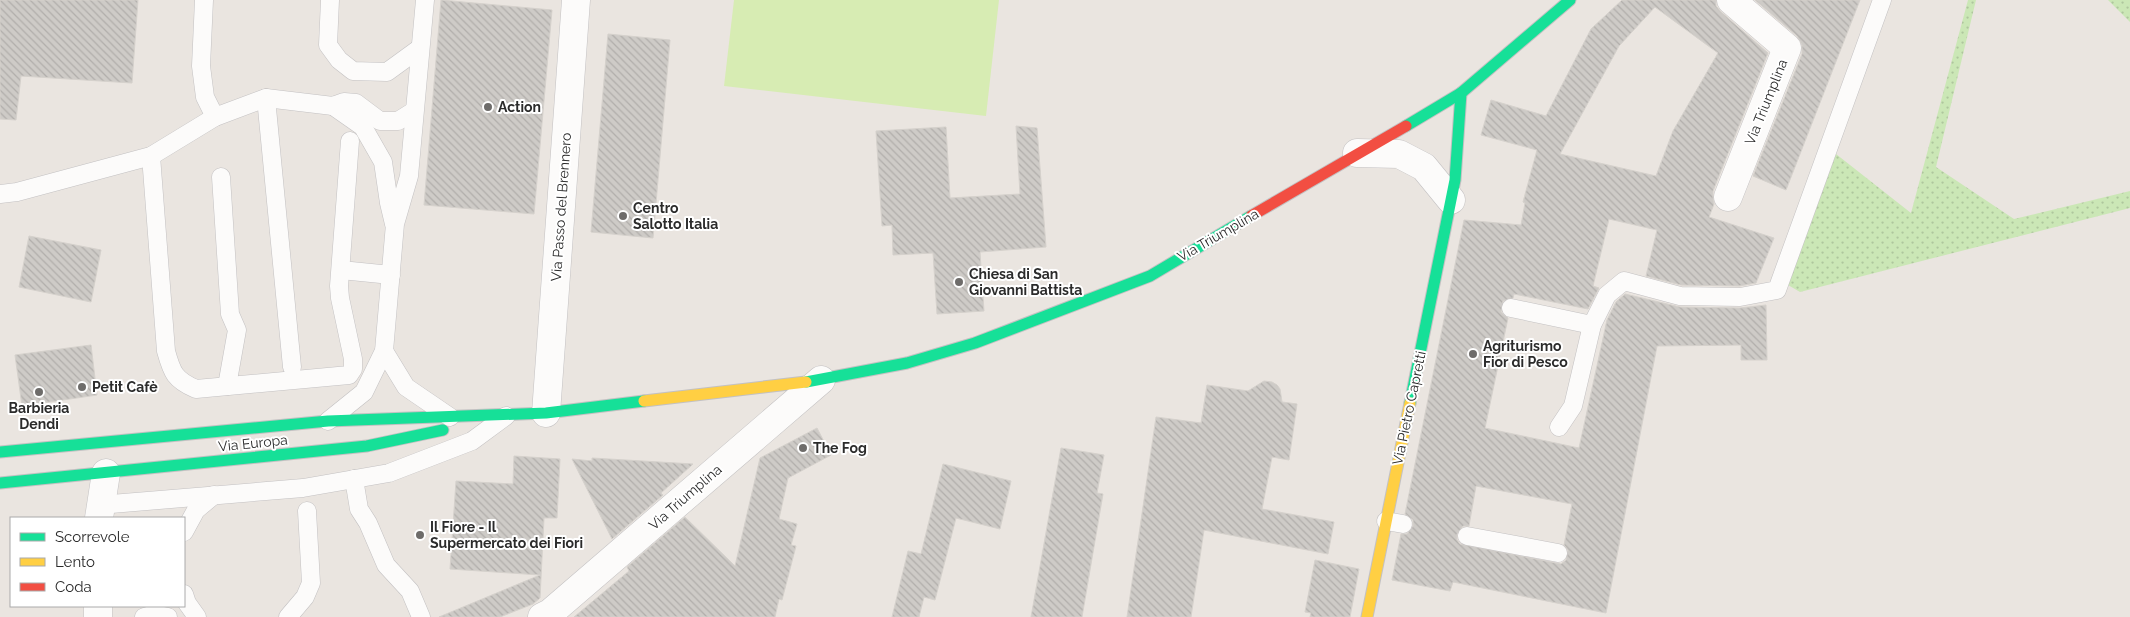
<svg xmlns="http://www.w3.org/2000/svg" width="2130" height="617" font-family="Raleway,sans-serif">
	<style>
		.grass { fill: url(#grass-dots) }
		.pitch { fill: #d7ecb3 }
		.building { fill: url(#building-back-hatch); stroke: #d5d1cc; fill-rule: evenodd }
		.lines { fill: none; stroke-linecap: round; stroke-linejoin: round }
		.lane-casing { stroke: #c3c1c2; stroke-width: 19 }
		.street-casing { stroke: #c3c1c2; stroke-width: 29 }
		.fast-casing { stroke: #c3c1c2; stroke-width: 13 }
		.slow-casing { stroke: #c3c1c2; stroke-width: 13 }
		.jam-casing { stroke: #c3c1c2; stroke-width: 13 }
		.lane { stroke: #fcfbfa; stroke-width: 18 }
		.street { stroke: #fcfbfa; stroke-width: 28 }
		.fast { stroke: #16e098; stroke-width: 11 }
		.slow { stroke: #ffcf43; stroke-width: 11 }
		.jam { stroke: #f24e42; stroke-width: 11 }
		.poi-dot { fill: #6e6c6a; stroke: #fff; stroke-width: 2 }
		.labels { text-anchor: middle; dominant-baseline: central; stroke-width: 4; stroke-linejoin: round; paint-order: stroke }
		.street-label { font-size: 14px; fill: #2b2b2b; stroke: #fff }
		.poi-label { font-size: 14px; font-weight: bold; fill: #2b2b2b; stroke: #fff; text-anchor: start }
	</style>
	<defs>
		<pattern id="grass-dots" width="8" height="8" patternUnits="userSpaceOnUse" patternTransform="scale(1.25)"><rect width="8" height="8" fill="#cbe7b6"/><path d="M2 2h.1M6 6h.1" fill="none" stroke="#aec69d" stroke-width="1.8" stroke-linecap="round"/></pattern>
		<pattern id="building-back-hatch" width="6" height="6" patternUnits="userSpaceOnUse" patternTransform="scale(1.25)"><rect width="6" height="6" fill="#cecbc7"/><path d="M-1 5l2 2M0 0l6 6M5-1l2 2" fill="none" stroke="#b1aeab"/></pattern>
	</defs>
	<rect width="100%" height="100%" fill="#eae5e0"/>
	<g class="grass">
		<polygon points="1968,0 1976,0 1936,167 2014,219 2130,191 2130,208 1800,292 1788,285 1836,154 1911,213"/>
		<polygon points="2108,0 2130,0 2130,22"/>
	</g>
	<polygon class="pitch" points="734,0 999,0 986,116 724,86"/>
	<g class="building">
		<polygon points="0,0 138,0 132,83 21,76 16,120 0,119"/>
		<polygon points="441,0 552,10 534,214 424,205"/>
		<path d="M1622,0h94v6l5,6 47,41 -55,138v8l1,5 -5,13 65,21 -18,45 -17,3 -58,-1 -35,-9 11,-46 -48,-11 -16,67 6,2 -11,21 -74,-15 -1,4 -10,3 -2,11 7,6 -23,110 94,20 28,-128 9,-18 9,-8 55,13 60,1 26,-3 1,55h-26v-15l-84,1 -51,267 -153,-31 -3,9 -58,-11 9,-46h6l6,-8v-6l-8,-6 59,-294 57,5 4,-22 -2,-1 14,-52 -56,-15 10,-35 55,16 45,-87zM1655,7l63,46 -45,78 -17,45 -96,-22 59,-108zM1476,486l96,18 -8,41 4,5 -2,10 -5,4 -5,-1 -96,-19 -3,-4v-6l6,-8h6z"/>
		<polygon points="1755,0 1860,0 1786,190 1753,176 1802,54 1802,45 1797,36"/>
		<polygon points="608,34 670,40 653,238 591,232"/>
		<polygon points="1016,126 1037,128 1046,247 980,252 984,311 937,314 933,253 893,255 892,225 882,226 876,131 946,127 950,198 1020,194"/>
		<polygon points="29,236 101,250 91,302 19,287"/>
		<polygon points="91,345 97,395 22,406 15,355"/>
		<polygon points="1264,381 1272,382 1277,385 1280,389 1282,402 1297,404 1289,460 1272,457 1262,509 1334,522 1328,554 1204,530 1191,617 1127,617 1156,417 1201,423 1207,385 1248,391"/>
		<polygon points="817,428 831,455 788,478 779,519 797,524 791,545 796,546 782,600 779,599 775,617 574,617 629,571 627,567 685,517 735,566 760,458"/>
		<polygon points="1061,448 1104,455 1097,493 1103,494 1082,617 1031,617"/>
		<polygon points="514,456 560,459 557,518 544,518 540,598 533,604 500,617 439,617 540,575 450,569 456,481 513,484"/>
		<polygon points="592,458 693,464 661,493 663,495 612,539 572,459 592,461"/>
		<polygon points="943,464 1011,481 1000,529 956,518 935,600 924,597 919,617 892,617 908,551 921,554"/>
		<polygon points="1315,560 1359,569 1350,617 1310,617 1311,613 1305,612"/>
	</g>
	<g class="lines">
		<g class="lane-casing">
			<g id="lane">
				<polyline points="204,0 201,66 205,97 215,117"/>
				<polyline points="330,0 328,45 339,60 353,71 387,72 420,48"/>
				<polyline points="266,98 292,367"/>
				<polyline points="333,106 363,127 383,162 389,203 394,224"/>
				<path d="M151,156l15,195c6,22 9,29 30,38l153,-14 4,-6v-10l-13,-61 -1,-12 11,-145"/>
				<polyline points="221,177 230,314 237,330 227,386"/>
				<polyline points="0,194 17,192 151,156 215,117 266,98 333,106 344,102 356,103 380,121 398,121 414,111"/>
				<polyline points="341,270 391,275"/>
				<polyline points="1511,308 1592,325"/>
				<polyline points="384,351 406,387 450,417"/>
				<polyline points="328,421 364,392 384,351 395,224 409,176 425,0"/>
				<polyline points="1559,427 1573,406 1592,325 1607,295 1624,281 1680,296 1740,297 1777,290 1882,0"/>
				<polyline points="354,479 359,509 368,523 386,565 410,591 421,617"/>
				<polyline points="99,505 303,488 389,473 472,441 506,416"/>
				<polyline points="1386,521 1403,524"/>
				<polyline points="184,532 196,510 214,495"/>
				<polyline points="1467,536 1558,553"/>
				<polyline points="184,594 187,603 197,617"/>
				<polyline points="144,617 154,614 168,617"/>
				<polyline points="288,617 305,597 311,583 307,511"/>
			</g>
		</g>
		<g class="street-casing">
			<g id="street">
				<polyline points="1357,153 1399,154 1424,167 1451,200"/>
				<polyline points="1728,197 1787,48 1731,0"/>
				<polyline points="546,413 576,0"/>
				<polyline points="99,518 106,473"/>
				<polyline points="98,606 98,617"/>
				<polyline points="542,617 550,613 821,380"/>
			</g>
		</g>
		<g class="fast-casing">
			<g id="fast">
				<polyline points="1406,126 1461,93 1570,0"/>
				<polyline points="806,382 907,363 975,343 1150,276 1251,216"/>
				<polyline points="1410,403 1455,180 1461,93"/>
				<polyline points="0,452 328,421 546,413 644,401"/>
				<polyline points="0,483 367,446 443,430"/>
			</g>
		</g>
		<g class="slow-casing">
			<g id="slow">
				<polyline points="644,401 806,382"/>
				<polyline points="1367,617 1410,403"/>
			</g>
		</g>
		<g class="jam-casing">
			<polyline id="jam" points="1251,216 1406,126"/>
		</g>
		<use href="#lane" class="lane"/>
		<use href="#street" class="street"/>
		<use href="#fast" class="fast"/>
		<use href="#slow" class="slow"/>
		<use href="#jam" class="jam"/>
	</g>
	<g class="poi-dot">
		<circle cx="488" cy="107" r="5"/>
		<circle cx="623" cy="216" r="5"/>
		<circle cx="959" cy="282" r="5"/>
		<circle cx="1473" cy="354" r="5"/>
		<circle cx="82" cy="387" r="5"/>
		<circle cx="39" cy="392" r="5"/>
		<circle cx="803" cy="448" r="5"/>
		<circle cx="420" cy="535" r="5"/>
	</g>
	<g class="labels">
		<g class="street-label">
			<text transform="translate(1766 102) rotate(-68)">Via Triumplina</text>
			<text transform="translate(561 207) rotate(-86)">Via Passo del Brennero</text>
			<text transform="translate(1218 235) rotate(-30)">Via Triumplina</text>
			<text transform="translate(1409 408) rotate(-78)">Via Pietro Capretti</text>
			<text transform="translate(253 443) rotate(-6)">Via Europa</text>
			<text transform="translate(685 497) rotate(-41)">Via Triumplina</text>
		</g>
		<g class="poi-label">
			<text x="498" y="107">Action</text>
			<text x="633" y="208">Centro<tspan x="633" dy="16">Salotto Italia</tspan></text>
			<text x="969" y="274">Chiesa di San<tspan x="969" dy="16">Giovanni Battista</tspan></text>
			<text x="1483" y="346">Agriturismo<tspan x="1483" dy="16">Fior di Pesco</tspan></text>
			<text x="92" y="387">Petit Cafè</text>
			<text x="39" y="408" text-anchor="middle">Barbieria<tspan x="39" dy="16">Dendi</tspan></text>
			<text x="813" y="448">The Fog</text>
			<text x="430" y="527">Il Fiore - Il<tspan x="430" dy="16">Supermercato dei Fiori</tspan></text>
		</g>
	</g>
	<rect x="10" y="517" width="175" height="90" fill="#ffffff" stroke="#aaaaaa"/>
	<rect x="20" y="533" width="25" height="8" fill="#16e098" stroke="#aaaaaa"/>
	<text x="55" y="542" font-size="15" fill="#2b2b2b">Scorrevole</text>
	<rect x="20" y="558" width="25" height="8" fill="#ffcf43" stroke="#aaaaaa"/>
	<text x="55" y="567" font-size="15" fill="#2b2b2b">Lento</text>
	<rect x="20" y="583" width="25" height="8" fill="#f24e42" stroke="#aaaaaa"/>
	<text x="55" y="592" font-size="15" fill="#2b2b2b">Coda</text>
</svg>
